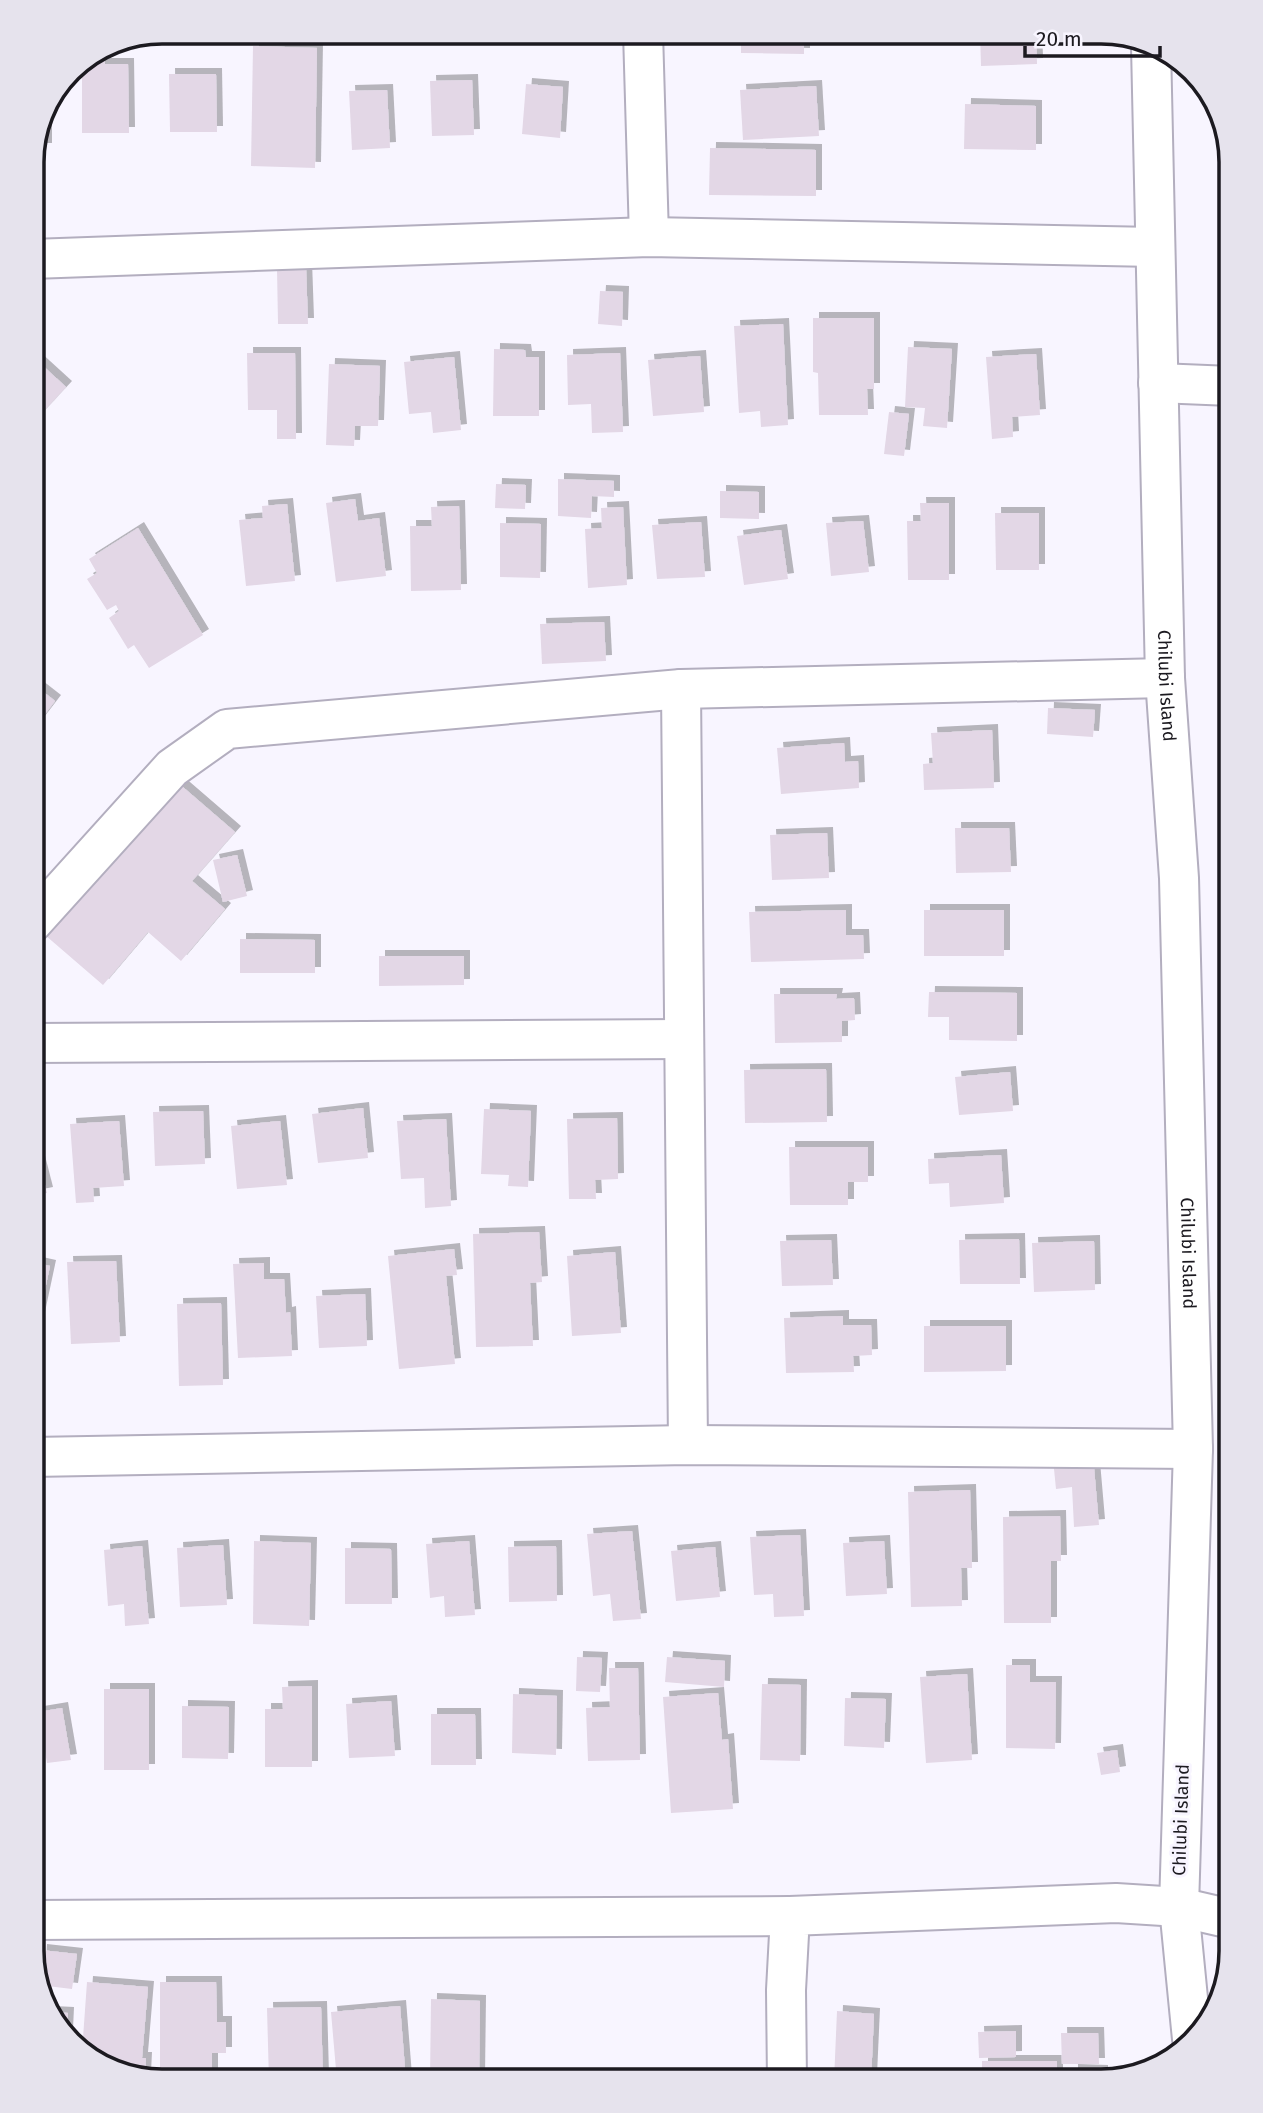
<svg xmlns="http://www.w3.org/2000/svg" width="1263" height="2113" font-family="'Fira Sans',sans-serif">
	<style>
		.building { fill: #e3d7e6; filter: url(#shadow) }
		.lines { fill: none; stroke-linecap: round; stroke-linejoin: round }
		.minor-casing { stroke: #b3aebf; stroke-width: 42 }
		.minor { stroke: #fff; stroke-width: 38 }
		.labels { text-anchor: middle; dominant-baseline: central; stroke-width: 6; stroke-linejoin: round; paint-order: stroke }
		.street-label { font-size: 18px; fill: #1c1a20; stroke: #f8f5ff }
		.rim { fill: none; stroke: #1c1a20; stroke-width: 3.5 }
	</style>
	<defs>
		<filter id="shadow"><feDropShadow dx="6" dy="-6" stdDeviation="0" flood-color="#0004"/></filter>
	</defs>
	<rect width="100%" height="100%" fill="#f8f5ff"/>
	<g class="building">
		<polygon points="741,32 804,32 804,54 741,53"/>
		<polygon points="980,32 1036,32 1037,64 981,66"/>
		<polygon points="253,46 317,48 315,168 251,166"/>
		<polygon points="98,50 105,51 105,64 128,64 129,133 82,133 82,61"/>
		<polygon points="169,74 216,74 217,132 170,132"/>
		<polygon points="472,80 474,135 432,136 430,81"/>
		<polygon points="526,84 563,87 560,138 522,134"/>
		<polygon points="816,86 819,136 743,140 740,90"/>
		<polygon points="387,90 390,148 352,150 349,91"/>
		<polygon points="965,104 1036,106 1036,150 964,149"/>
		<polygon points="46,121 46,149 34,149"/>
		<polygon points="710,148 816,150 816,196 709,195"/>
		<polygon points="306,267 308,324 278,324 277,268"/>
		<polygon points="600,291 623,292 622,326 598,324"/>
		<polygon points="813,318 874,318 874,389 867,389 868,415 819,415 818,373 813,372"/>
		<polygon points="783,324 788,425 761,427 760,411 739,413 734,326"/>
		<polygon points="908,347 952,349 947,428 923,426 925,408 905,407"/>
		<polygon points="494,349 525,350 526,357 539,357 539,416 493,416"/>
		<polygon points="247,353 295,353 296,439 277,439 277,410 248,410"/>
		<polygon points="620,353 623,432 592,433 591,404 568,405 567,355"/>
		<polygon points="1036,354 1040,415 1012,417 1013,437 992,439 986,357"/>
		<polygon points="32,356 66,387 32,424"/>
		<polygon points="700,356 704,412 653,416 648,360"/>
		<polygon points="454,357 461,430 433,433 431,412 409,414 404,362"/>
		<polygon points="329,364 380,366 378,426 355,426 354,446 326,445"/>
		<polygon points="889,412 909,414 904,456 884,454"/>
		<polygon points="558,479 614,481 614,497 592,496 591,518 558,516"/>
		<polygon points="496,484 526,485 525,509 495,508"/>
		<polygon points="720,491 759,492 759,519 720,518"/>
		<polygon points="355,499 358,521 379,518 386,576 336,582 326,503"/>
		<polygon points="920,503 949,503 949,580 908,580 907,521 921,521"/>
		<polygon points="287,504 295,581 246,586 239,520 263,518 262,506"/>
		<polygon points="459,506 461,590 411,591 410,526 432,526 431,507"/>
		<polygon points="623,507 627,585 588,588 585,529 602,528 601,508"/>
		<polygon points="995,513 1039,513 1039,570 996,570"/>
		<polygon points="863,521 869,572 831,576 826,523"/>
		<polygon points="701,522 705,577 657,579 652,525"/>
		<polygon points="500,523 541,524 540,578 500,577"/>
		<polygon points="138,528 203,635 149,668 134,645 128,649 109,618 119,611 116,605 107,610 87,579 97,573 89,559"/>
		<polygon points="781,530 788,579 744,585 737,536"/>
		<polygon points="604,622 606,661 542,664 540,624"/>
		<polygon points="32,683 55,701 32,731"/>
		<polygon points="1048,708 1095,710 1093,737 1047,734"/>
		<polygon points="992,730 994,788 924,790 923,764 933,763 931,733"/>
		<polygon points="844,743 845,762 858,761 859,788 781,794 777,748"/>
		<polygon points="177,782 235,832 192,881 225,909 181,961 148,932 103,985 45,935"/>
		<polygon points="955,828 1009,828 1011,872 956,873"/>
		<polygon points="827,833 829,878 772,880 770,835"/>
		<polygon points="237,855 247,896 223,902 213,860"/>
		<polygon points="846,910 846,935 863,935 864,959 751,962 749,912"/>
		<rect x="924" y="910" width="80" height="46"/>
		<polygon points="240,939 315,940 315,973 240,973"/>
		<polygon points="379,956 464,956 464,985 379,986"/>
		<polygon points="929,992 1017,993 1017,1041 949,1040 949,1017 928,1017"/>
		<polygon points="774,994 837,994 836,999 854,998 855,1020 842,1021 842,1042 775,1043"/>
		<polygon points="826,1069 827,1122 745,1123 744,1070"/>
		<polygon points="1010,1072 1013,1111 959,1115 955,1077"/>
		<polygon points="363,1108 368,1158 318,1163 312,1114"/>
		<polygon points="484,1109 531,1111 528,1187 508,1186 509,1175 481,1174"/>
		<polygon points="203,1111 205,1164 155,1166 153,1112"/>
		<polygon points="617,1118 618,1179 595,1180 596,1199 569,1199 567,1119"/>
		<polygon points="446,1119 451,1206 425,1208 424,1178 401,1179 397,1121"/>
		<polygon points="119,1121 124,1186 93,1188 94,1202 76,1203 70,1124"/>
		<polygon points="280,1121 287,1185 237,1189 231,1126"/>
		<polygon points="32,1134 47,1193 32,1196"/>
		<polygon points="789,1147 868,1147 868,1182 848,1182 848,1205 790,1205"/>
		<polygon points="1001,1155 1004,1203 950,1207 949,1183 929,1184 928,1159"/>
		<polygon points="539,1232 542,1282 530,1283 533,1346 476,1347 473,1234"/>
		<polygon points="1019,1239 1020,1284 960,1284 959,1240"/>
		<polygon points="831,1240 833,1285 782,1286 780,1241"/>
		<polygon points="1094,1241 1095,1290 1034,1292 1032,1243"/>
		<polygon points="454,1249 457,1275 446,1276 455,1364 399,1369 388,1256"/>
		<polygon points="615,1252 621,1333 572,1336 567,1256"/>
		<polygon points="116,1261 120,1342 71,1344 67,1262"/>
		<polygon points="32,1262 50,1266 33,1346 32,1346"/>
		<polygon points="264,1263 264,1279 284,1279 286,1313 290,1312 292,1356 238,1358 233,1264"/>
		<polygon points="365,1294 367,1346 319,1348 316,1296"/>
		<polygon points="221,1303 223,1385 179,1386 177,1304"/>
		<polygon points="843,1316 843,1325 871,1325 872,1355 853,1356 854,1372 786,1373 784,1318"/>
		<polygon points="924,1326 1006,1326 1006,1371 924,1372"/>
		<rect x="1222" y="1344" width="9" height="34"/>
		<polygon points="1093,1456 1099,1525 1074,1527 1072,1487 1056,1489 1053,1459"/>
		<polygon points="970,1490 972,1568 961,1568 962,1606 911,1607 908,1492"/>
		<polygon points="1060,1516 1061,1561 1051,1561 1051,1623 1004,1623 1003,1517"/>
		<polygon points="632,1531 641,1619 613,1621 610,1594 593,1596 587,1534"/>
		<polygon points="800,1535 804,1616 774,1617 773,1594 754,1595 750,1537"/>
		<polygon points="254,1541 311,1543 309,1626 253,1624"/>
		<polygon points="469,1541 475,1615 445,1617 444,1596 430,1598 426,1544"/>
		<polygon points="884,1541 887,1594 846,1596 843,1543"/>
		<polygon points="223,1545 227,1605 180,1607 177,1548"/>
		<polygon points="142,1546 149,1624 125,1626 124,1604 108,1606 104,1550"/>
		<polygon points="556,1546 557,1601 509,1602 508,1547"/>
		<polygon points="715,1547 720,1597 676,1601 671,1551"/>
		<polygon points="345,1548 391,1549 392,1604 345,1604"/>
		<polygon points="577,1657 602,1658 600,1692 576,1691"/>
		<polygon points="667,1657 725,1661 724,1687 665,1682"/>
		<polygon points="1006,1665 1030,1665 1030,1682 1056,1682 1055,1749 1006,1748"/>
		<polygon points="609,1668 638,1668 640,1760 588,1761 586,1708 610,1707"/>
		<polygon points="967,1674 972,1760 926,1763 920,1677"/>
		<polygon points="762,1684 801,1685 800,1761 760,1760"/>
		<polygon points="312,1686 312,1767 265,1767 265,1709 283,1709 282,1687"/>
		<rect x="104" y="1689" width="45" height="81"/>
		<polygon points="718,1693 722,1740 728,1739 733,1809 671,1813 663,1697"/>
		<polygon points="513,1694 557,1696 556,1755 512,1753"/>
		<polygon points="845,1698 886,1699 884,1748 844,1746"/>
		<polygon points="391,1701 395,1756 349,1758 346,1704"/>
		<polygon points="182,1706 229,1707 228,1759 182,1758"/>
		<polygon points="62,1708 71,1760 47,1763 38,1712"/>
		<polygon points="431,1714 475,1714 476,1765 431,1765"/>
		<rect x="1228" y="1728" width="3" height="32"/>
		<polygon points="1117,1750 1120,1772 1101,1775 1097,1753"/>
		<polygon points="41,1950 77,1954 72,1989 39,1985"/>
		<polygon points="87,1982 148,1987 142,2058 146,2058 145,2078 90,2060 82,2052"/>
		<polygon points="160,1982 216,1982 217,2022 226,2022 226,2053 212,2053 212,2081 160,2081"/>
		<polygon points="431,1999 480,2001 479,2081 430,2081"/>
		<polygon points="400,2006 406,2081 337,2081 331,2012"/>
		<polygon points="321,2007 323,2081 269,2081 267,2008"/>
		<polygon points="837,2011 874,2014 871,2081 834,2081"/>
		<polygon points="48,2012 68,2013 67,2035"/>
		<polygon points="1016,2031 1016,2057 979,2058 978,2032"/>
		<polygon points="1061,2033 1098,2033 1099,2064 1062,2064"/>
		<rect x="982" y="2061" width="75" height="20"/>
		<polygon points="1072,2070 1102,2071 1102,2081 1072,2081"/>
	</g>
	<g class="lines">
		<g class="minor-casing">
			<g id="minor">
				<polyline points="643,32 649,237"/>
				<path id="s1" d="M1151,46l14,632 14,200 14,571 -14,458 13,132"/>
				<polyline points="32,259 649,237 1155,247"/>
				<polyline points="1158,383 1231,386"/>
				<polyline points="681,689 688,1445"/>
				<polyline points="32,923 172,768 227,729 681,689 1165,678"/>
				<polyline points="32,1043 684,1039"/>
				<polyline points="32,1457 688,1445 1193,1449"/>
				<polyline points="32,1920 790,1916"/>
				<polyline points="787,2081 786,1990 790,1916 1116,1903 1179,1907 1231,1919"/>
			</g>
		</g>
		<use href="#minor" class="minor"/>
	</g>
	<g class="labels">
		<g class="street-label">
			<text stroke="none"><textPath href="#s1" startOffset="640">Chilubi Island</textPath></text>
			<text stroke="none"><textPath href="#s1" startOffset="1208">Chilubi Island</textPath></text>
			<text transform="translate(1181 1820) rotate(-88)">Chilubi Island</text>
		</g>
	</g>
	<path d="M0 0H1263V2113H0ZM162 44H1101A118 118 0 0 1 1219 162V1951A118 118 0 0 1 1101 2069H162A118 118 0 0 1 44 1951V162A118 118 0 0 1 162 44Z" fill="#e6e3ed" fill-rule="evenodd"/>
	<path class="rim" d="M162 44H1101A118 118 0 0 1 1219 162V1951A118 118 0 0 1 1101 2069H162A118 118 0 0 1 44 1951V162A118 118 0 0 1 162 44Z"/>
	<path d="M1025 46v10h135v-10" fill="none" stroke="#1c1a20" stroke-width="3.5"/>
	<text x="1036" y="46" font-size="21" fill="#1c1a20" stroke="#f8f5ff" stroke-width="5" paint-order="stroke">20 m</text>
</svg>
